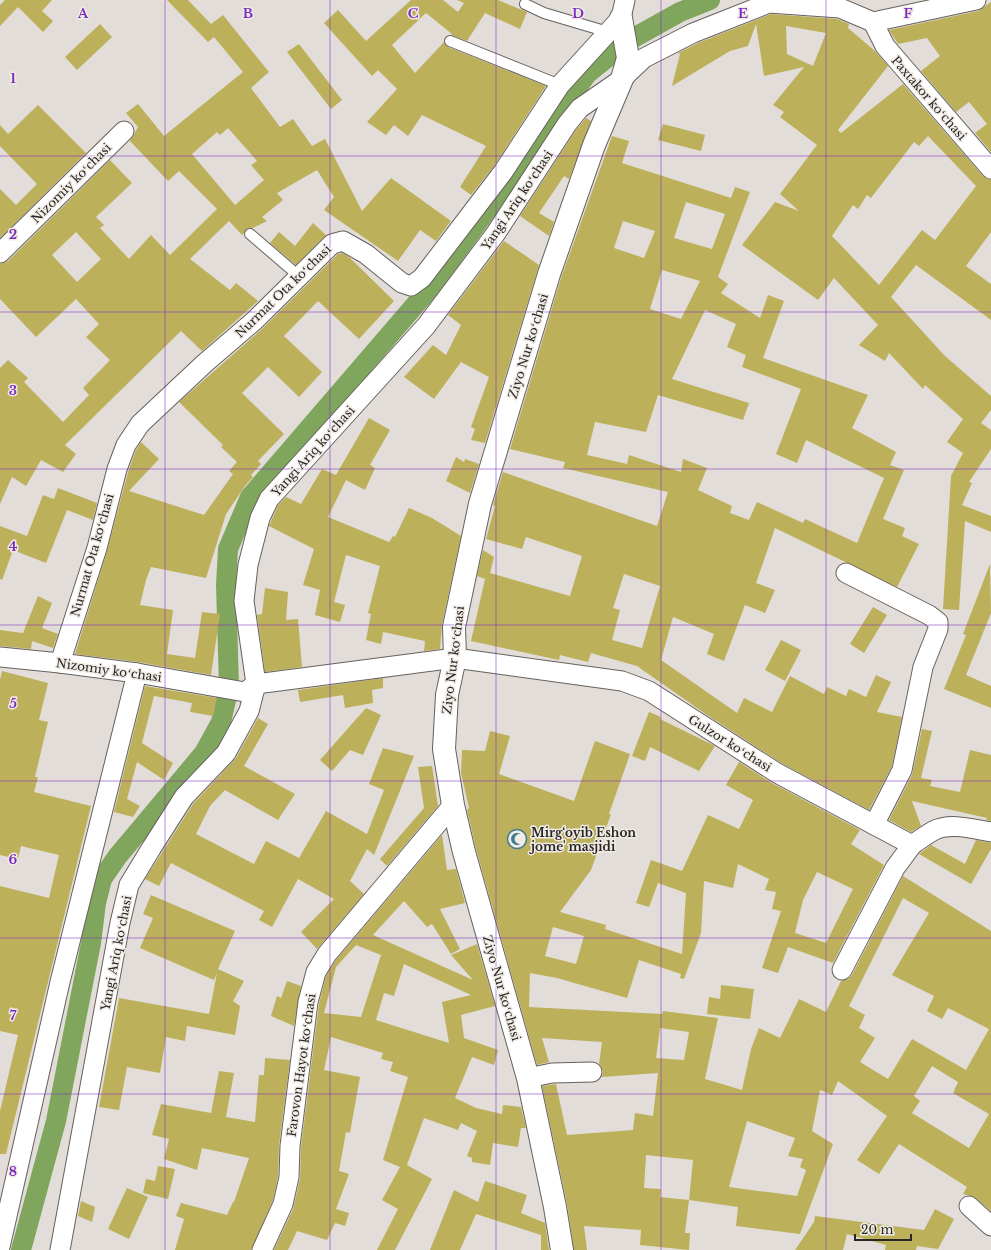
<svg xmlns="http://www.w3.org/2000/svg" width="991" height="1250" font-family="'Libre Baskerville',serif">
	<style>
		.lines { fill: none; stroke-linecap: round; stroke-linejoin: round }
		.canal { stroke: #80a65d; stroke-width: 20 }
		.building { fill: #bdb05b; fill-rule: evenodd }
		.lane-casing { stroke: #66615c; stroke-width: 12 }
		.street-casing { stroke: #66615c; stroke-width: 21 }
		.secondary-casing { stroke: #66615c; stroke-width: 24 }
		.lane { stroke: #fff; stroke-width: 10 }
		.street { stroke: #fff; stroke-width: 19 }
		.secondary { stroke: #fff; stroke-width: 22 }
		.grid { fill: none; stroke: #7b2cbf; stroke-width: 1; stroke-opacity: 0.55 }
		.labels { text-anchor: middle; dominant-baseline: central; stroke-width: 3; stroke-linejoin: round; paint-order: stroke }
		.street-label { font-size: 12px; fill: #282624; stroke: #f0ebe5 }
		.poi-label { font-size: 12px; font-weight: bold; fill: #282624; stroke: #f0ebe5; text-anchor: start }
		.grid-label { font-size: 13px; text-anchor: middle; font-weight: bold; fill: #7b2cbf; stroke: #f0ebe5; stroke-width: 3; stroke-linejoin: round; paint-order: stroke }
	</style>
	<rect width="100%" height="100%" fill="#e2ddd8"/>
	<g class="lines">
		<polyline class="canal" points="21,1250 56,1121 91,943 96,903 102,879 117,857 204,753 221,722 229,687 226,585 228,549 250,497 428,290 587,74 628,41 680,12 710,0"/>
	</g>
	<g class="building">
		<polygon points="5,0 52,0 42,11 53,21 43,32 18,7 0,26 0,5"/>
		<path d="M167,0h21l23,24 12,-9 46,57 -18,16 29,39 13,-8 19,27 13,-7 37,72 29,-33 60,43 -15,20 -16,-11 -22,31 -74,-51 10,-13 -17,-27 -40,23 6,7 -21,17 5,4 -14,7h-5l-6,7 -13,-14 -39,38 40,31 6,-7 22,18 -56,50 -21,-20 -116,114 11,9 -13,18 -22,-12 -15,26 -14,-9 -12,27v-136l8,-8 20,18 -4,4 39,40 26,-27 -6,-7 27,-28 -24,-23 13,-13 -23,-25 -40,38 -36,-38v-35l8,-3 102,-101 22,23 -36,34 8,8 -4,3 29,31 22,-24 19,20 47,-46 -38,-38 -11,10 -38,-40 8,-14 -12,-14 12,-9 26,32 79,-64 -29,-35 -6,5zM228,128l29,33 -6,4 13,15 -29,25 -43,-51 25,-22 3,3zM76,232l25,27 -24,23 -25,-27z"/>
		<polygon points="411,0 443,0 458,12 464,3 457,0 498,0 527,12 520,29 485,13 467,41 451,35 452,34 426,13 392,45 415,73 444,42 448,47 546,86 494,166 471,195 460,187 486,146 422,115 408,136 394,125 386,135 367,122 397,89 378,70 372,76 324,23 338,10 366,41"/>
		<polygon points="991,2 991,152 975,133 987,124 969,102 956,112 921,71 940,56 927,38 898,44 889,30 978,11"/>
		<path d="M771,14l66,5 12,5 -1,4 27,23 13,15 -50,64 3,3 62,-49 80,92 8,4v52l-25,34 25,18v36l-75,-55 -25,32 54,59 46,40v14l-10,13 10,7v19l-22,33 3,1 -10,22 29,11v16l-26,-11 -6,89 -16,-1 8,-133 12,-23 -16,-11 16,-23 -38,-34 -2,4 -34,-36 -4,8 -26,-16 19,-20 -44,-47 -16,22 -76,-55 33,-43 24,9 -19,-17 37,-49 -37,-28 4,-5 -11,-7 31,-38 -40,9 -8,-52 -8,22 -18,5 -58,35 8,-32 -2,-1 20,-10zM786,26l40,7 -13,33 -26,-12zM928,136l48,50 -41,54 -13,-10 -43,55 -47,-49 21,-31 5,4 9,-14 4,3 43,-56 5,4z"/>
		<polygon points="100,24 112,37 77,70 65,57"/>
		<polygon points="299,44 342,100 331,109 287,52"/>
		<polygon points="38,105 86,153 0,238 0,189 16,205 37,184 0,146 0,125 8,134"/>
		<polygon points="586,118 591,121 569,179 564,176 539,213 554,222 549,236 520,216 576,130"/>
		<polygon points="663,124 705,135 701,151 658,140"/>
		<path d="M612,136l17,5 -7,22 109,35 4,-11 15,5 -32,85 10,7 -7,9 39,25 8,-23 16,6 -21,57 105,37 -16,33 44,24 -6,13 14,5 -21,49 22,9 -3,8 17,8 -22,43 -122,-59 -19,55 19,7 -10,23 -20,-8 -21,56 -17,-7 7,-20 -41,-17 -12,43 76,53 7,-15 28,14 18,-36 34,18 3,-7 19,9 3,-7 17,8 10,-22 15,7 -14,30 25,5 -10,49 -23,44 -86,-46 -76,-49 -70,-49 -46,-13 -3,9 -28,-7 -1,5 -88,-19 14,-62 -8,-3 6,-26 11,7 -4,16 80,23 12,-40 -56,-19 -4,12 -36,-10 9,-33 -2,-1 10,-33 154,54 11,-34 -105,-24 2,-6 -55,-13 51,-171zM686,202l39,12 -13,35 -38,-11zM623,221l32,10 -11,27 -30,-10zM662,270l38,11 -19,38 -31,-10zM705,310l31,14 -9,23 19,8 -4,12 59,22 -25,65 21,9 9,-23 78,38 -27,65 -52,-24 -2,4 -46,-21 -8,18 -19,-7 2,-7 -34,-16 9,-22 -24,-9 -2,13 -52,-17 -2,9 -40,-9 8,-33 51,10 12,-37 85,25 6,-17 -77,-24zM624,574l36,12 -18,62 -30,-8 8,-30 -7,-2z"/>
		<polygon points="313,223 326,235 296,265 270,243 279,232 295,246"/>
		<polygon points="504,241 539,265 485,443 471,440 475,429 471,427 489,377 461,362 434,399 404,377 433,345 446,355 461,325 448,315"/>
		<polygon points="342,253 348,256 394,301 359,339 318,301 284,336 322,372 299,397 268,367 242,393 284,434 258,461 261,464 251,475 253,477 245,486 226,514 206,578 151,567 146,580 140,605 173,610 167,654 195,658 202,612 220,614 211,675 138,662 75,654 107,551 128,472 136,450 141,442 159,459 129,491 204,515 233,474 229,471 237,462 221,447 223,445 179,402 262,329 338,254"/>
		<polygon points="369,418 390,430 370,465 375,468 365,490 346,480 328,517 389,542 393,536 395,537 409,508 432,518 461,536 442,624 440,649 424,651 425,641 383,632 381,644 366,640 371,614 368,613 380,566 346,555 334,602 345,605 340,622 315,615 320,590 303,585 314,549 269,526 278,505 286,497 301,504 322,469 336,475"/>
		<polygon points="456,457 464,462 465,459 479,464 470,493 446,481"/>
		<polygon points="58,488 97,503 93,520 67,510 46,563 13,550 2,580 0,579 0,526 27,536 43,495 54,499"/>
		<polygon points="990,564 991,613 966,675 991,686 991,708 944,689 966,635 963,634"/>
		<polygon points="265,588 288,592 286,620 298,619 302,667 265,672 257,615 262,614"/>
		<polygon points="38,596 52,603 42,628 58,634 53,648 32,641 31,649 0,646 0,630 23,633"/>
		<polygon points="873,607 887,615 864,653 850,644"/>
		<polygon points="781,640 801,650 785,681 765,670"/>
		<polygon points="2,671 48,683 39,720 48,722 35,777 38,777 34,792 91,806 6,1154 0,1154 0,1111 18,1035 0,1031 0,886 49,898 59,855 21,846 18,859 0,855 0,680"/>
		<polygon points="383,678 383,688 372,690 373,703 345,708 343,695 300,702 298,690"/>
		<polygon points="145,686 217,698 213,716 190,712 192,703 154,696 142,743 173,763 164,780 137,762 127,799 140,806 133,817 114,812"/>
		<polygon points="366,708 381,715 363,755 350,750 332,771 320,760"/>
		<polygon points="649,712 661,717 660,719 715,746 699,771 650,747 645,761 632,756"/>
		<polygon points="258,718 268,724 244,766 295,794 278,820 225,790 210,806 196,834 254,864 266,841 299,858 326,811 367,834 384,790 369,784 383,748 414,756 374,855 367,849 350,881 364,894 317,949 301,932 334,899 298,879 272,927 259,920 264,911 171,863 159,886 145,879 193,804 236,758"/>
		<polygon points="922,729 932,731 921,778 932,780 930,786 960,792 970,750 991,755 991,821 986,820 987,818 912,801 921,826 911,832 889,820 912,775"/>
		<path d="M490,731l20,5 -11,38 75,27 21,-60 35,13 -21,60h2l-20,56 -31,42 46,13 -1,4 77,25 4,-61 -28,-10 -9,24 -13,-4 15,-43 31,11 26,-56 31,14 14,-29 -27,-15 13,-23 33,21 88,47 -9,14 33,21 -51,98 -45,-16 -10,26 -16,-5 19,-57 -9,-2 4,-17 -11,-2 4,-11 -31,-15 -5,24 -29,-7 -3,52 -17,46 -4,-1 1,-4 -42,-14 -12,38 -70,-20 -27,-5 -1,34 133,7 1,-3 55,7 -13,61 37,11 9,-41 8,-21 21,10 19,-39 27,13 15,-31 7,-2 4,-4 51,-99 88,55v280l-15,-13 -13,-4 4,-7 -68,-43 -20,30 -22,-14 30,-44 -49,-35 -6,14 -12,-5 -8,41 21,13 -33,90 -64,-8 2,-19 -49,-7 -4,33h5l-1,17 -49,-5 1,-15 -57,-4 3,24h-13l-7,-46 -25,-118 14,-2 11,51 66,-5 2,-17 18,3 5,-43 -56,4 1,-6 -4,-7 3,-22 -60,-4 7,24 -12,3 -61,-216 -9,-39 2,-2 -8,-35 1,-23 23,1zM817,872l36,17 -27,54 -31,-10 8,-33zM903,898l26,15 -37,62 42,21 -7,15 15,8 6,-11 41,21 -23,41 -54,-31 -24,40 -28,-17 15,-24 -16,-10 6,-13 -16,-9zM553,927l31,9 -8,28 -31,-8zM660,1028l29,4 -5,28 -28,-2zM932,1066l26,16 -5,11 36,21 -20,34 -57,-35 8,-12 -6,-5zM747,1121l48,17 -7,18 15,3 -3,8 6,3 -9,26 -68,-9zM646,1155l47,5 -4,40 -29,-3 1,-8 -17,-1z"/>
		<polygon points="432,766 438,806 387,866 380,859 424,808 418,767"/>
		<path d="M442,835l5,35 9,-1 9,34 -25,6 20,40 -9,5 -19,-30 -5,3 -23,-26 -31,34 100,45 -22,-25 26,-11 18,62 -34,9 3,23 34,12 -4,15 -22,-8 -17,41 21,10 26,6 1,-9 18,2 5,21h-5l-3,19 -25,-4 -3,22 -18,-3v-4l-5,-2 10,-25 -16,-8 -3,7 -34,-12 -17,47 25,14 -37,71h-18l21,-41 -16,-9 18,-33 -17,-7 25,-83 -18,-6 3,-9 -12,-3 2,-6 -52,-16 -7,33 36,7 -10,56 -4,-1 -7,39 10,3 -13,35 13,4 -4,13 -10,-3 -8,17 -30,-9 -9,19h-14l19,-41 7,-30 1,-32 18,-143 7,-28 10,-16zM356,945l25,10 -20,62 -37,-4 12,-46zM404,964l67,31 -29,7 7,41 -73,-23 8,-27 10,3z"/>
		<polygon points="976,840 991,843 991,849 971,884 919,854 931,845 965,864"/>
		<polygon points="151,895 235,931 218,969 244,981 233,1001 240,1006 235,1035 187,1026 185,1041 166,1037 160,1073 127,1067 119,1110 99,1107 119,998 209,1014 217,973 214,980 140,948 153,918 143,914"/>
		<polygon points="287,981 301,986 294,1026 271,1016 277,996 281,998"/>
		<polygon points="721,985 754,989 750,1019 707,1014 709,997 720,999"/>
		<polygon points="265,1058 290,1060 279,1145 278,1176 273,1200 251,1250 175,1250 184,1219 176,1216 181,1203 227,1215 233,1202 234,1202 249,1158 202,1148 197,1170 164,1159 169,1139 152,1135 161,1104 211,1113 219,1071 234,1073 226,1117 255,1122 259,1075 264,1075"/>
		<polygon points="158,1166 175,1169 168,1199 143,1193 146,1179 155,1181"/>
		<polygon points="485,1181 527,1195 521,1213 545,1223 549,1250 541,1250 541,1235 476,1214 460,1250 430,1250 454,1190 478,1202"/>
		<polygon points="127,1188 148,1197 129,1239 108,1229"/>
		<polygon points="81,1201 95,1207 92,1222 78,1216"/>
		<polygon points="935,1209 954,1219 938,1249 917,1246 916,1250 885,1250 886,1245 847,1234 843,1250 795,1250 814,1222 815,1216 924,1230"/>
	</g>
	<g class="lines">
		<g class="lane-casing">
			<g id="lane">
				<polyline points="525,4 544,13 608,32"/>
				<polyline points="450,41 560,85"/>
				<polyline points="250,234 300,277"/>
			</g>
		</g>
		<g class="street-casing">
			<g id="street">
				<polyline points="873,22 885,46 991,169"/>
				<polyline points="0,253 124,131"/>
				<polyline points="846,573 929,615 938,622 938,629 923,667 902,770 874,825"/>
				<path d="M0,657l60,6 77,10 108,19 11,-8 199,-26 167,23 27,10 128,82 135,72c7,-5 14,-10 21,-14 17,-9 40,-2 58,1"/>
				<polyline points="60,663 97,548 117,469 126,445 140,424 205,363 254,321 332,244 343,241 366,254 402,283 411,286 422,278 503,172 560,85 621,18 625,0"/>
				<polyline points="842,970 895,868 912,845"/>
				<polyline points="528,1078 552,1073 592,1072"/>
				<polyline points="969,1206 991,1226"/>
				<polyline points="0,1247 60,982 137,673"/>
				<polyline points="60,1250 120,923 129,885 152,847 184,797 226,753 249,711 256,684 244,601 248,565 260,518 269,499 426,326 496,233 567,124 580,108 622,79 644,58 693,33 769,3 840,8 873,22 976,0"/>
				<polyline points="262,1250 283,1204 289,1177 290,1146 308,1002 316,972 327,954 453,805"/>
			</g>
		</g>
		<g class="secondary-casing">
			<polyline id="secondary" points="562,1250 555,1207 528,1078 464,852 453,805 444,749 447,695 455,658 454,627 480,504 549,274 594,145 622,79 628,58 621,18"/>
		</g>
		<use href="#lane" class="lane"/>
		<use href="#street" class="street"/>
		<use href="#secondary" class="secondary"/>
	</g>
	<path class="grid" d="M165,0v1250M330,0v1250M496,0v1250M661,0v1250M826,0v1250M0,156h991M0,312h991M0,469h991M0,625h991M0,781h991M0,938h991M0,1094h991"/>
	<defs>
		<g id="mosque-ring" transform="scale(1)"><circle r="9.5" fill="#f0ebe5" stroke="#3c7b90" stroke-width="1.5"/><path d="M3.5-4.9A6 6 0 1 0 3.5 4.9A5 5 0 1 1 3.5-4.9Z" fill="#3c7b90"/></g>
	</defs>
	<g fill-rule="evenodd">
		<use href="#mosque-ring" x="517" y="839"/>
	</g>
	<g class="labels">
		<g class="street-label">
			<text transform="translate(929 98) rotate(49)">Paxtakor koʻchasi</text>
			<text transform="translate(71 183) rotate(-45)">Nizomiy koʻchasi</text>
			<text transform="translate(517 200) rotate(-56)">Yangi Ariq koʻchasi</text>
			<text transform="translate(283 291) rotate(-44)">Nurmat Ota koʻchasi</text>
			<text transform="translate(528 346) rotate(-73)">Ziyo Nur koʻchasi</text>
			<text transform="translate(313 451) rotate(-48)">Yangi Ariq koʻchasi</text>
			<text transform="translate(92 555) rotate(-74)">Nurmat Ota koʻchasi</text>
			<text transform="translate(453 660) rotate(-83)">Ziyo Nur koʻchasi</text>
			<text transform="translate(109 670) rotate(8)">Nizomiy koʻchasi</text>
			<text transform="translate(730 743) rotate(32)">Gulzor koʻchasi</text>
			<text transform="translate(116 953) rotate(-79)">Yangi Ariq koʻchasi</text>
			<text transform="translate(502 988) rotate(74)">Ziyo Nur koʻchasi</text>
			<text transform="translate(301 1065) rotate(-82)">Farovon Hayot koʻchasi</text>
		</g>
		<g class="poi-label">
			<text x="531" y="832">Mirg‘oyib Eshon<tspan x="531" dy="14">jome' masjidi</tspan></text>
		</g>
	</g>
	<g class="grid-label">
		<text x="83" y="18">A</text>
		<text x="248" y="18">B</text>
		<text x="413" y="18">C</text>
		<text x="578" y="18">D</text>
		<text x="743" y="18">E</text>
		<text x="908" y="18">F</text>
		<text x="13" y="83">1</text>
		<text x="13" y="239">2</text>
		<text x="13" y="395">3</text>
		<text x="13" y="551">4</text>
		<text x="13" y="708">5</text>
		<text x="13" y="864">6</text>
		<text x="13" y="1020">7</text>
		<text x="13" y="1176">8</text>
	</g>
	<path d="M855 1234v6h56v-6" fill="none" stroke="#282624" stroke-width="2"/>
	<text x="861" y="1234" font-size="12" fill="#282624" stroke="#f0ebe5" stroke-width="3" paint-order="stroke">20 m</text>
</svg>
